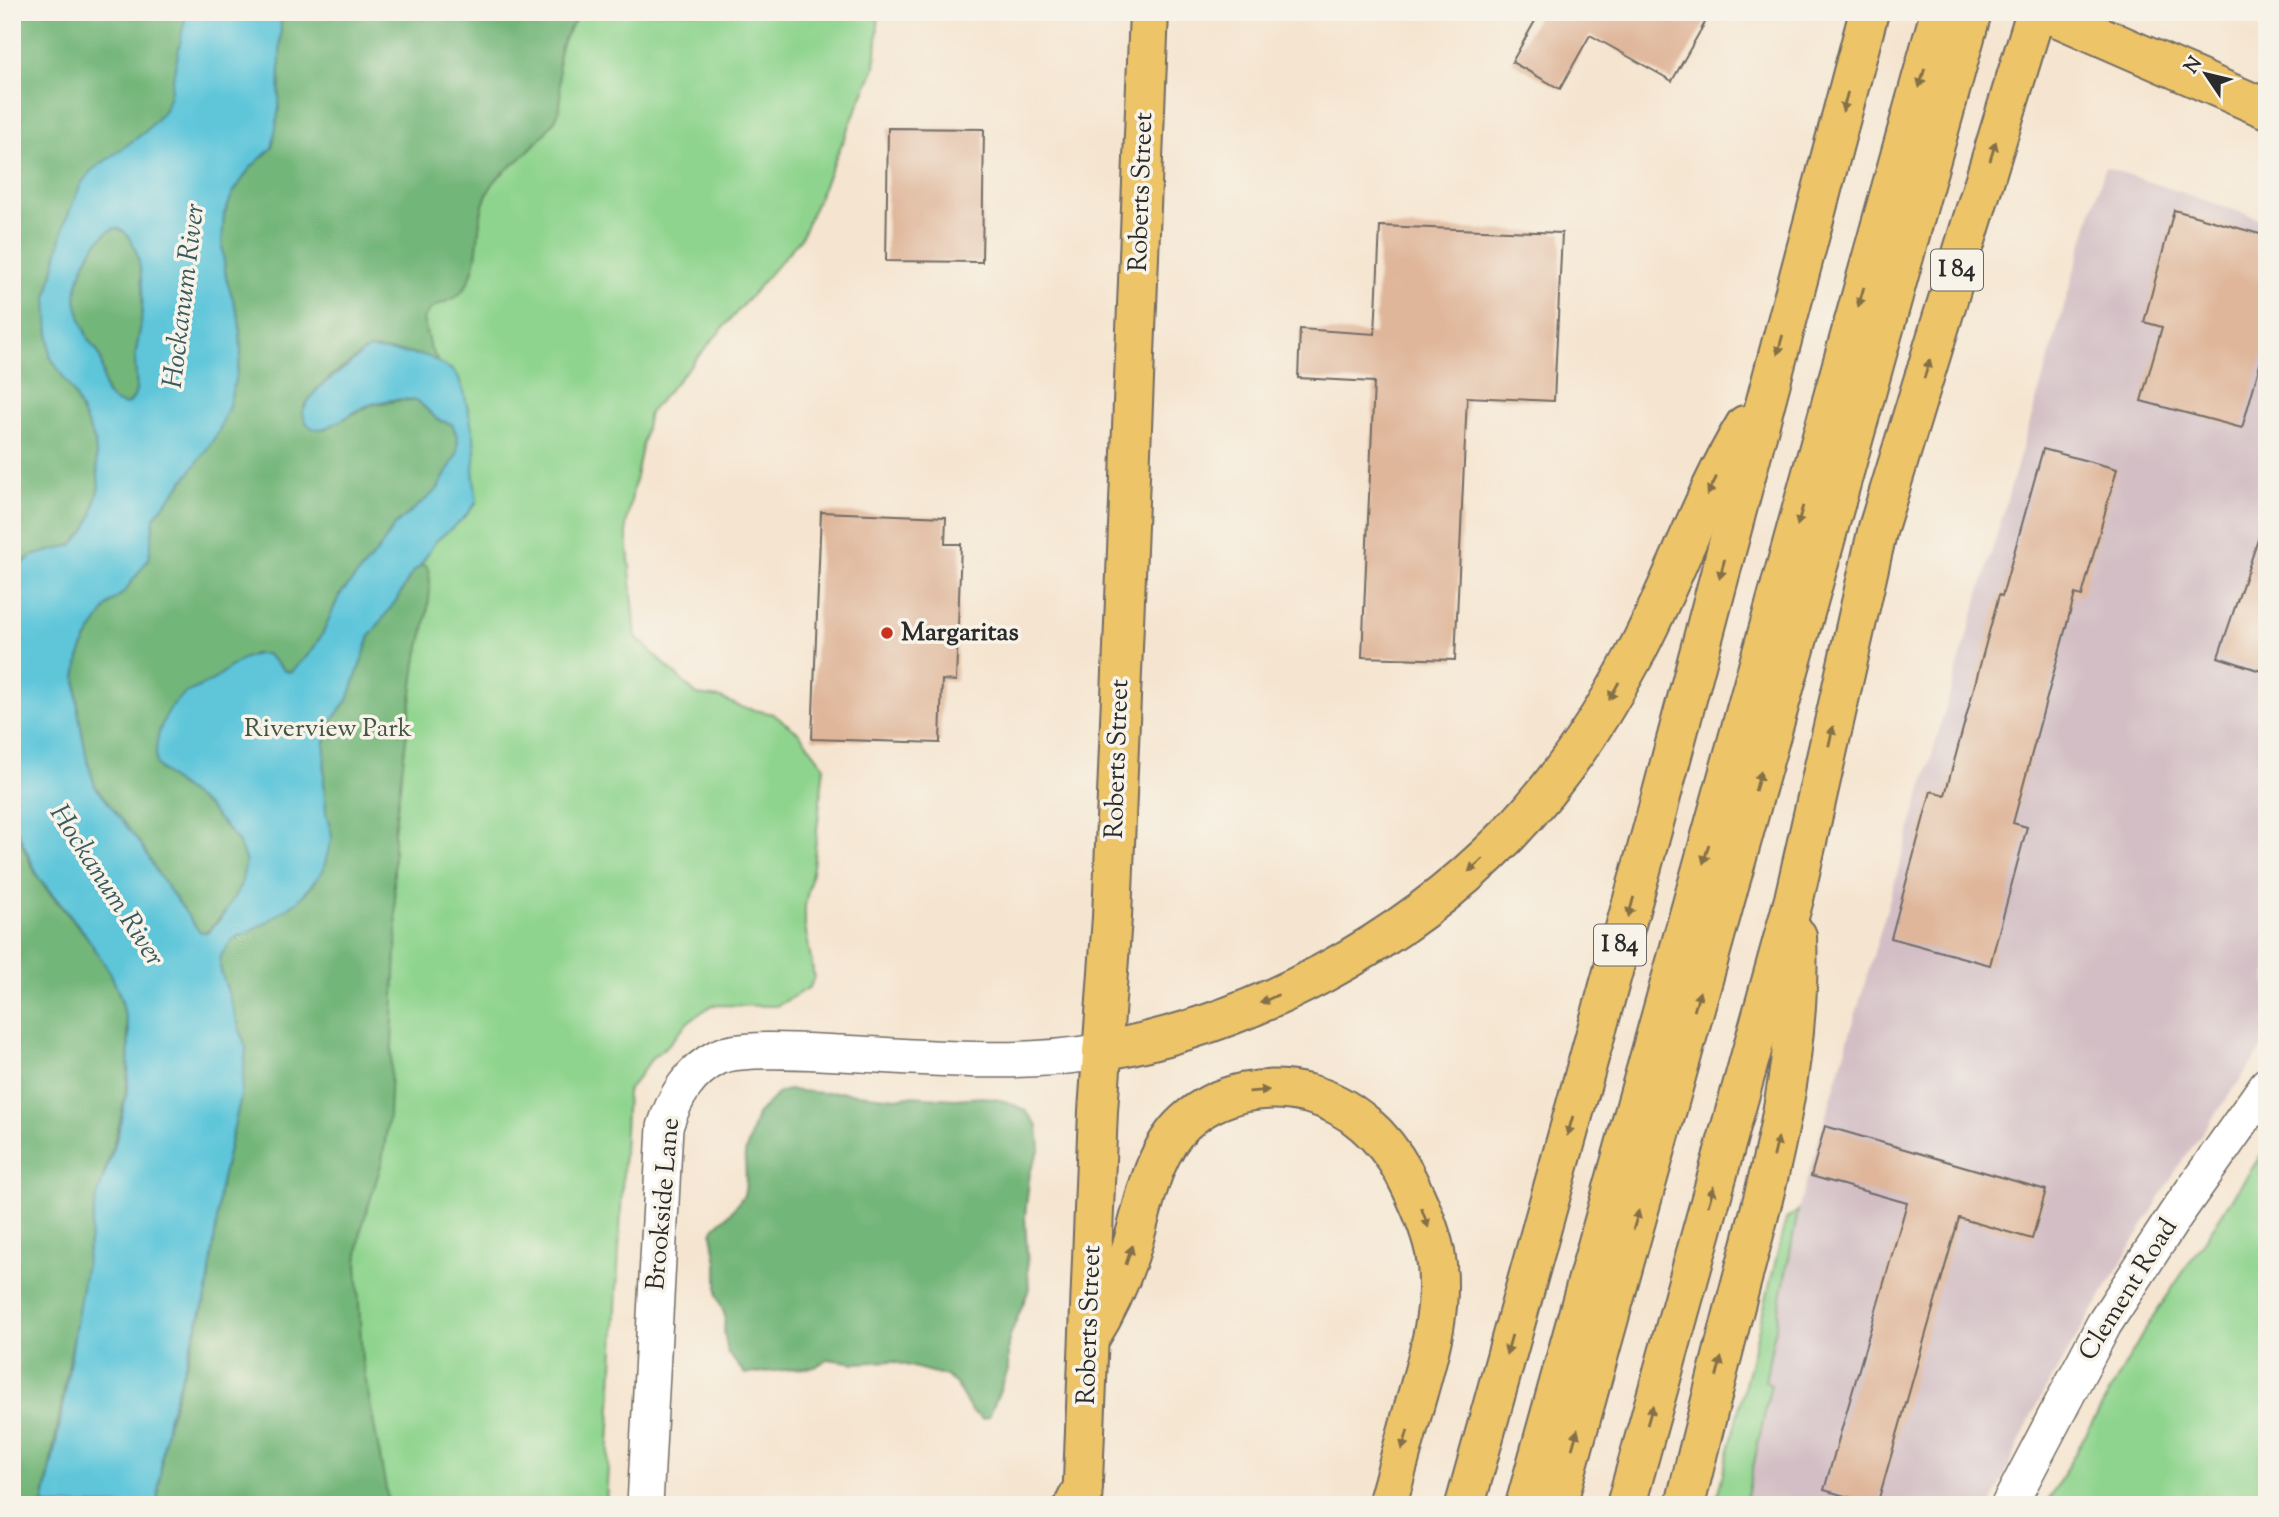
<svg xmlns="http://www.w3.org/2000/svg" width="2279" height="1517" font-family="'Sorts Mill Goudy',serif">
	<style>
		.industrial { fill: #d2bec4 }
		.green { fill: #8fd48e; stroke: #5d805c; stroke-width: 2 }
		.forest { fill: #73b679; stroke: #4f7052; stroke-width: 2 }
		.water { fill: #5ec6da; stroke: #447882; stroke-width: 2; fill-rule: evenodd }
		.building { fill: #dfb69a }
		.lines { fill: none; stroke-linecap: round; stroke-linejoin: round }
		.minor-casing { stroke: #726c65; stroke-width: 38 }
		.major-casing { stroke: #726c65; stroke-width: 42 }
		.highway-casing { stroke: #726c65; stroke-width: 42 }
		.minor { stroke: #fff; stroke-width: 35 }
		.major { stroke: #eec469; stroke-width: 38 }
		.highway { stroke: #eec469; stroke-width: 38 }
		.oneway { fill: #837047 }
		.poi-dot { fill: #c8321e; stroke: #f7f3e8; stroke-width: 2.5 }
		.labels { text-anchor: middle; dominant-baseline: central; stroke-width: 7; stroke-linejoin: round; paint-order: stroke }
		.shield { fill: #f7f3e8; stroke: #686764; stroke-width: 2 }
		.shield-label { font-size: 24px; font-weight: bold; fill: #2b2b2b }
		.street-label { font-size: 26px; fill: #2b2b2b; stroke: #f7f3e8 }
		.poi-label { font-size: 26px; font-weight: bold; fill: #2b2b2b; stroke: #f7f3e8; text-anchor: start }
		.park-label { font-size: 26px; fill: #454; stroke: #f7f3e8 }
		.water-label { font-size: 28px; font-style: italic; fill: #3a5a60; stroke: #f7f3e8 }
	</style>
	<rect width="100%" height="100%" fill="#f7f3e8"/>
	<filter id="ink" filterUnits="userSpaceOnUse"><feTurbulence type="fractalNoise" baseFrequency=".0143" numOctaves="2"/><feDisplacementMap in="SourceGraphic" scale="14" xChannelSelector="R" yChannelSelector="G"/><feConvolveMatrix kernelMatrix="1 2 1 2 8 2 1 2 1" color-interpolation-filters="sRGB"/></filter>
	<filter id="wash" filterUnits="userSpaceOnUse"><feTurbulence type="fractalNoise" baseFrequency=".00686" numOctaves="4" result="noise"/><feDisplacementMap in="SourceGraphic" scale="28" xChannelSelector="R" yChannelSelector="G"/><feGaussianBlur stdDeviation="1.57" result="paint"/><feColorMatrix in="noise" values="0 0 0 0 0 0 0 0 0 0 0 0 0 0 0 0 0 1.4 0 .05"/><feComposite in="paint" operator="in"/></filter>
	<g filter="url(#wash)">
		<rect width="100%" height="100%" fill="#f5e5d0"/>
		<polygon class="industrial" points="2105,167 2267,221 2267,1042 2178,1167 2036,1406 1991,1505 1741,1505 1797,1214"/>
		<g class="green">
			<polygon points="12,12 879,12 875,67 801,238 649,413 626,525 636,637 697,695 721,698 741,707 773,714 799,733 824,766 813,867 805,906 805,926 814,977 810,987 777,1006 712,1005 689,1021 668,1045 653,1057 627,1092 606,1505 12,1505"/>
			<polygon points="2267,1146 2267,1505 2046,1505 2146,1328"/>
			<polygon points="1798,1211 1765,1381 1771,1384 1745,1505 1715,1505 1786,1219"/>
		</g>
		<g class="forest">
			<path d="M12,12h174c-2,19 -13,85 -22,99 -7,13 -21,23 -32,31l-67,80 -18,76 3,58 24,38 21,48 4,44 -7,30 -7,15 -13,14 -40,11 -20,16z"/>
			<path d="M281,12h300c-9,13 -19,26 -22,42 -3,20 7,46 -3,64 -8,14 -23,28 -35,40 -13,11 -25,18 -33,34 -15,31 -4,68 -24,97 -11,16 -33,12 -41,30l7,29 8,13 -27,-8 -42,-4 -35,25 -17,15 -13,18 2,15 19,7 45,-24 31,-5 17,1 20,19 14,4 6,14 -1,17 -20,35 -42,35 -17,26 -39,45 -16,37 -12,19 -20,20 -6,-1 -19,-17h-12l-12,6 -33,23 -25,11 -23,34 -5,31 4,10 48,38 30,34 8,22 -2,17 -17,30 -22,24 -7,-3 -40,-57 -16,-28 -47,-60 -8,-26 -9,-49 -2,-33 3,-20 8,-20 22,-34 15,-12 25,-34 5,-41 35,-43 29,-41 11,-28 12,-51 -2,-36 -13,-40 -4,-33 2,-31 9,-21 17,-25 22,-20 7,-40z"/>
			<path d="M116,228c28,6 28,71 25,94 -1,13 -5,25 -6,38 0,15 7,36 -9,45 -30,-4 -19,-33 -28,-53 -3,-5 -4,-4 -7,-9 -7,-10 -13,-29 -15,-41 -3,-21 18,-68 40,-74z"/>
			<path d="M426,565c11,16 -5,79 -10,98l-22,169v53l3,42 -8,188 -7,47 -21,68 -4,33 5,97 27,145h-232l7,-69 38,-124 17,-120 22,-96 5,-48 -26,-80v-11l12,-17 32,-16 34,-23 16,-17 18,-48 -6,-23 -2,-31 1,-40 4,-17 20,-28 21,-61 27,-37 15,-26 8,-7z"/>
			<path d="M12,820c9,19 16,41 27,59 13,19 30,36 45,54 64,76 49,157 19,244l-60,328h-31z"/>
			<polygon points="788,1090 822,1093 840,1092 896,1098 909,1096 955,1099 982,1097 1005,1101 1025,1110 1038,1126 1040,1148 1030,1172 1025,1216 1029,1289 1011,1333 1008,1344 1008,1370 989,1417 983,1419 971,1411 956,1384 946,1376 891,1361 856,1363 828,1359 815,1367 745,1374 728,1353 724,1333 725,1316 717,1294 717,1263 712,1233 714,1228 731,1212 744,1195 746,1184 745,1154 757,1115 778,1093"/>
		</g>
		<path class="water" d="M186,12h95l-2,96 -5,31 -2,9 -22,20 -17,25 -9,21 -2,31 4,33 13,40 2,36 -12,51 -11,28 -29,41 -35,43 -5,41 -25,34 -15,12 -22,34 -8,20 -3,20 2,33 9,49 8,26 47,60 16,28 41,57 9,2 13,-14 20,-34 5,-23 -8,-21 -30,-34 -36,-27 -15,-15c-4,-24 6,-55 26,-70 9,-6 21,-9 30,-15 15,-11 32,-28 53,-26l19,17 6,1 20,-20 12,-19 16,-37 39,-45 17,-26 42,-35 20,-36 1,-16 -6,-14 -14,-4 -20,-19c-14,-4 -40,0 -54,6 -15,6 -55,43 -61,5 8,-22 26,-32 43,-45 8,-6 14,-14 23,-18l58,7 25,14 6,7 6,15 10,44 1,16 -2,18 4,32 -13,16 -28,23 -16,25 -8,7 -15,26 -27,37 -21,61 -20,28 -4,17 -1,40 2,31 6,23 -9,35 -25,30 -34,23 -32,16 -12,17v11l26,80 -5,48 -22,96 -2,29 -10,72 -39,126 -6,37 -5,49h-114l17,-81 36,-224 22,-65 10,-49 1,-54 -8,-34 -10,-24 -27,-42 -45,-54 -27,-58v-248l20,-16 40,-11 13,-14 7,-15 7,-30 -4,-44 -21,-48 -24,-38 -3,-58 18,-76 16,-38 10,-13 54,-39 20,-22 5,-16zM116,228c28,6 28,71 25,94 -1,13 -5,25 -6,38 0,15 7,37 -9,45 -31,-5 -19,-31 -27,-51 -2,-5 -7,-9 -10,-13 -5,-11 -9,-25 -12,-36 -5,-22 16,-71 39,-77z"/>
		<g id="blocks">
			<g class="building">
				<polygon points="1540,12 1711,12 1672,81 1590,35 1560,89 1512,62"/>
				<polygon points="888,128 984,129 982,262 886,261"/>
				<polygon points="2174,210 2267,236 2267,355 2263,354 2242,428 2141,401 2162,327 2144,322"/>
				<polygon points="1380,226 1562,233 1554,401 1467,397 1455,660 1362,657 1374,382 1298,378 1300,329 1375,334"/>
				<polygon points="2043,449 2117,469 2082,596 2075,594 2013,823 2027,827 1990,965 1891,938 1931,791 1945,795 1999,595 2002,596"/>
				<polygon points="821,512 946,517 945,544 961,544 956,681 942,680 940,743 812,739"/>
				<polygon points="2263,525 2267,526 2267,673 2218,657"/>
				<polygon points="1825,1126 2046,1190 2032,1239 1959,1218 1877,1505 1824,1490 1907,1203 1811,1176"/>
			</g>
		</g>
	</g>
	<g filter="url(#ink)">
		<use href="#blocks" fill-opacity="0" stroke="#726c65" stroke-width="2"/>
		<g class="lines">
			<g class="minor-casing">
				<g id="minor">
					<path d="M645,1505l20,-378c10,-31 24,-55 53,-70 24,-11 94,-5 123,-4 87,4 175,14 261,-2"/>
					<polyline points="2009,1505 2104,1324 2176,1214 2267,1085"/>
				</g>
			</g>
			<g class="major-casing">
				<g id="major">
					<polyline points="2045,12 2267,109"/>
					<polyline points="1082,1505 1098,1111 1112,917 1149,12"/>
				</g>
			</g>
			<g class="highway-casing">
				<g id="highway">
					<path d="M1102,1051c151,-27 299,-106 406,-216 50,-52 91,-113 125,-177 41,-76 67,-159 112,-233"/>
					<path d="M1090,1338c17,-27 30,-55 40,-86 14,-43 20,-98 55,-130 33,-30 81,-39 124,-28 42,11 75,42 95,79 13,25 25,51 31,79 10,51 -6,102 -20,151 -9,34 -19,68 -28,102"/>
					<polyline points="1074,1505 1083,1487"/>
					<polyline points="1465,1505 1653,827 1869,12"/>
					<polyline points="1525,1505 1940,12"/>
					<polyline points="1557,1505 1972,12"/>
					<polyline points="1626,1505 1794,899 1878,528 2036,12"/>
					<path d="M1685,1505c18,-73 36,-146 55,-218 31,-116 62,-230 57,-351"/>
				</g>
			</g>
			<use href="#minor" class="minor"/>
			<use href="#major" class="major"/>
			<use href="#highway" class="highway"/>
		</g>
		<defs><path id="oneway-solid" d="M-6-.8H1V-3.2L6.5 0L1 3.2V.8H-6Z" transform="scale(1.75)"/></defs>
		<g class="oneway">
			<use href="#oneway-solid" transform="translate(1922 78) rotate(106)"/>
			<use href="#oneway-solid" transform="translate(1845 102) rotate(105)"/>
			<use href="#oneway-solid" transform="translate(1993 151) rotate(-73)"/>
			<use href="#oneway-solid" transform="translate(1861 297) rotate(106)"/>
			<use href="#oneway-solid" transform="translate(1780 345) rotate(105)"/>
			<use href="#oneway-solid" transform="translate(1927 369) rotate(-73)"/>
			<use href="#oneway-solid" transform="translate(1712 486) rotate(116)"/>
			<use href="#oneway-solid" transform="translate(1800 516) rotate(106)"/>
			<use href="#oneway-solid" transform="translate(1722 569) rotate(105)"/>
			<use href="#oneway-solid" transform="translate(1614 691) rotate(119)"/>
			<use href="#oneway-solid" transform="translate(1831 736) rotate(-77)"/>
			<use href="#oneway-solid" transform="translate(1758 781) rotate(-74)"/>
			<use href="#oneway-solid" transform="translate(1706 854) rotate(106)"/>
			<use href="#oneway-solid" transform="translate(1476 865) rotate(138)"/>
			<use href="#oneway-solid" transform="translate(1631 907) rotate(105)"/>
			<use href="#oneway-solid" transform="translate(1269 999) rotate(155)"/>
			<use href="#oneway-solid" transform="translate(1697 1001) rotate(-74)"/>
			<use href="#oneway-solid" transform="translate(1259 1091) rotate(-5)"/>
			<use href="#oneway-solid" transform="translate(1570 1126) rotate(106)"/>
			<use href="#oneway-solid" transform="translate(1776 1147) rotate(-77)"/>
			<use href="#oneway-solid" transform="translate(1711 1196) rotate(-74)"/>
			<use href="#oneway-solid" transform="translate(1425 1218) rotate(70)"/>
			<use href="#oneway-solid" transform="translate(1636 1220) rotate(-74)"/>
			<use href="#oneway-solid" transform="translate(1129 1255) rotate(-72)"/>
			<use href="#oneway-solid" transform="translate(1509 1345) rotate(106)"/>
			<use href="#oneway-solid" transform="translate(1719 1367) rotate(-76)"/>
			<use href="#oneway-solid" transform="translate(1650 1415) rotate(-74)"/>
			<use href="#oneway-solid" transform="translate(1575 1439) rotate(-74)"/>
			<use href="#oneway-solid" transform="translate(1405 1440) rotate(106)"/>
		</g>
	</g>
	<circle class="poi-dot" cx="887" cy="633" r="7"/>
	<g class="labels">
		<g class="shield">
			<rect x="1931" y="249.5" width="52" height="41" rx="5"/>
			<rect x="1594" y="924.5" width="52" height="41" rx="5"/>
		</g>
		<g class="shield-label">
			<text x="1957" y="270">I 84</text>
			<text x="1620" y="945">I 84</text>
		</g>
		<g class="street-label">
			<text transform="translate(1142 192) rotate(-88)">Roberts Street</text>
			<text transform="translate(1118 759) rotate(-88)">Roberts Street</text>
			<text transform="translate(664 1204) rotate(-85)">Brookside Lane</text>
			<text transform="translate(2129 1290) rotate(-58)">Clement Road</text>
			<text transform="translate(1090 1325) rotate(-88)">Roberts Street</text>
		</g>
		<g class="poi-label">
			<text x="901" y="633">Margaritas</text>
		</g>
		<g class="park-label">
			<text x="328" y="729">Riverview Park</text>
		</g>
		<g class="water-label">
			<text transform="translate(185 296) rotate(-83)">Hockanum River</text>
			<text transform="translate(106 886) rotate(57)">Hockanum River</text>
		</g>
	</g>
	<rect width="2279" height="1517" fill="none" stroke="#f7f3e8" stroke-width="42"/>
	<g transform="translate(2206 74) rotate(305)" stroke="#f7f3e8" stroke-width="5" paint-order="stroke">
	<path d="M0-5L12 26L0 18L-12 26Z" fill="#2b2b2b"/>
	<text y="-10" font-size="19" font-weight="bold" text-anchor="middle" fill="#2b2b2b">N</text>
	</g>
</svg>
